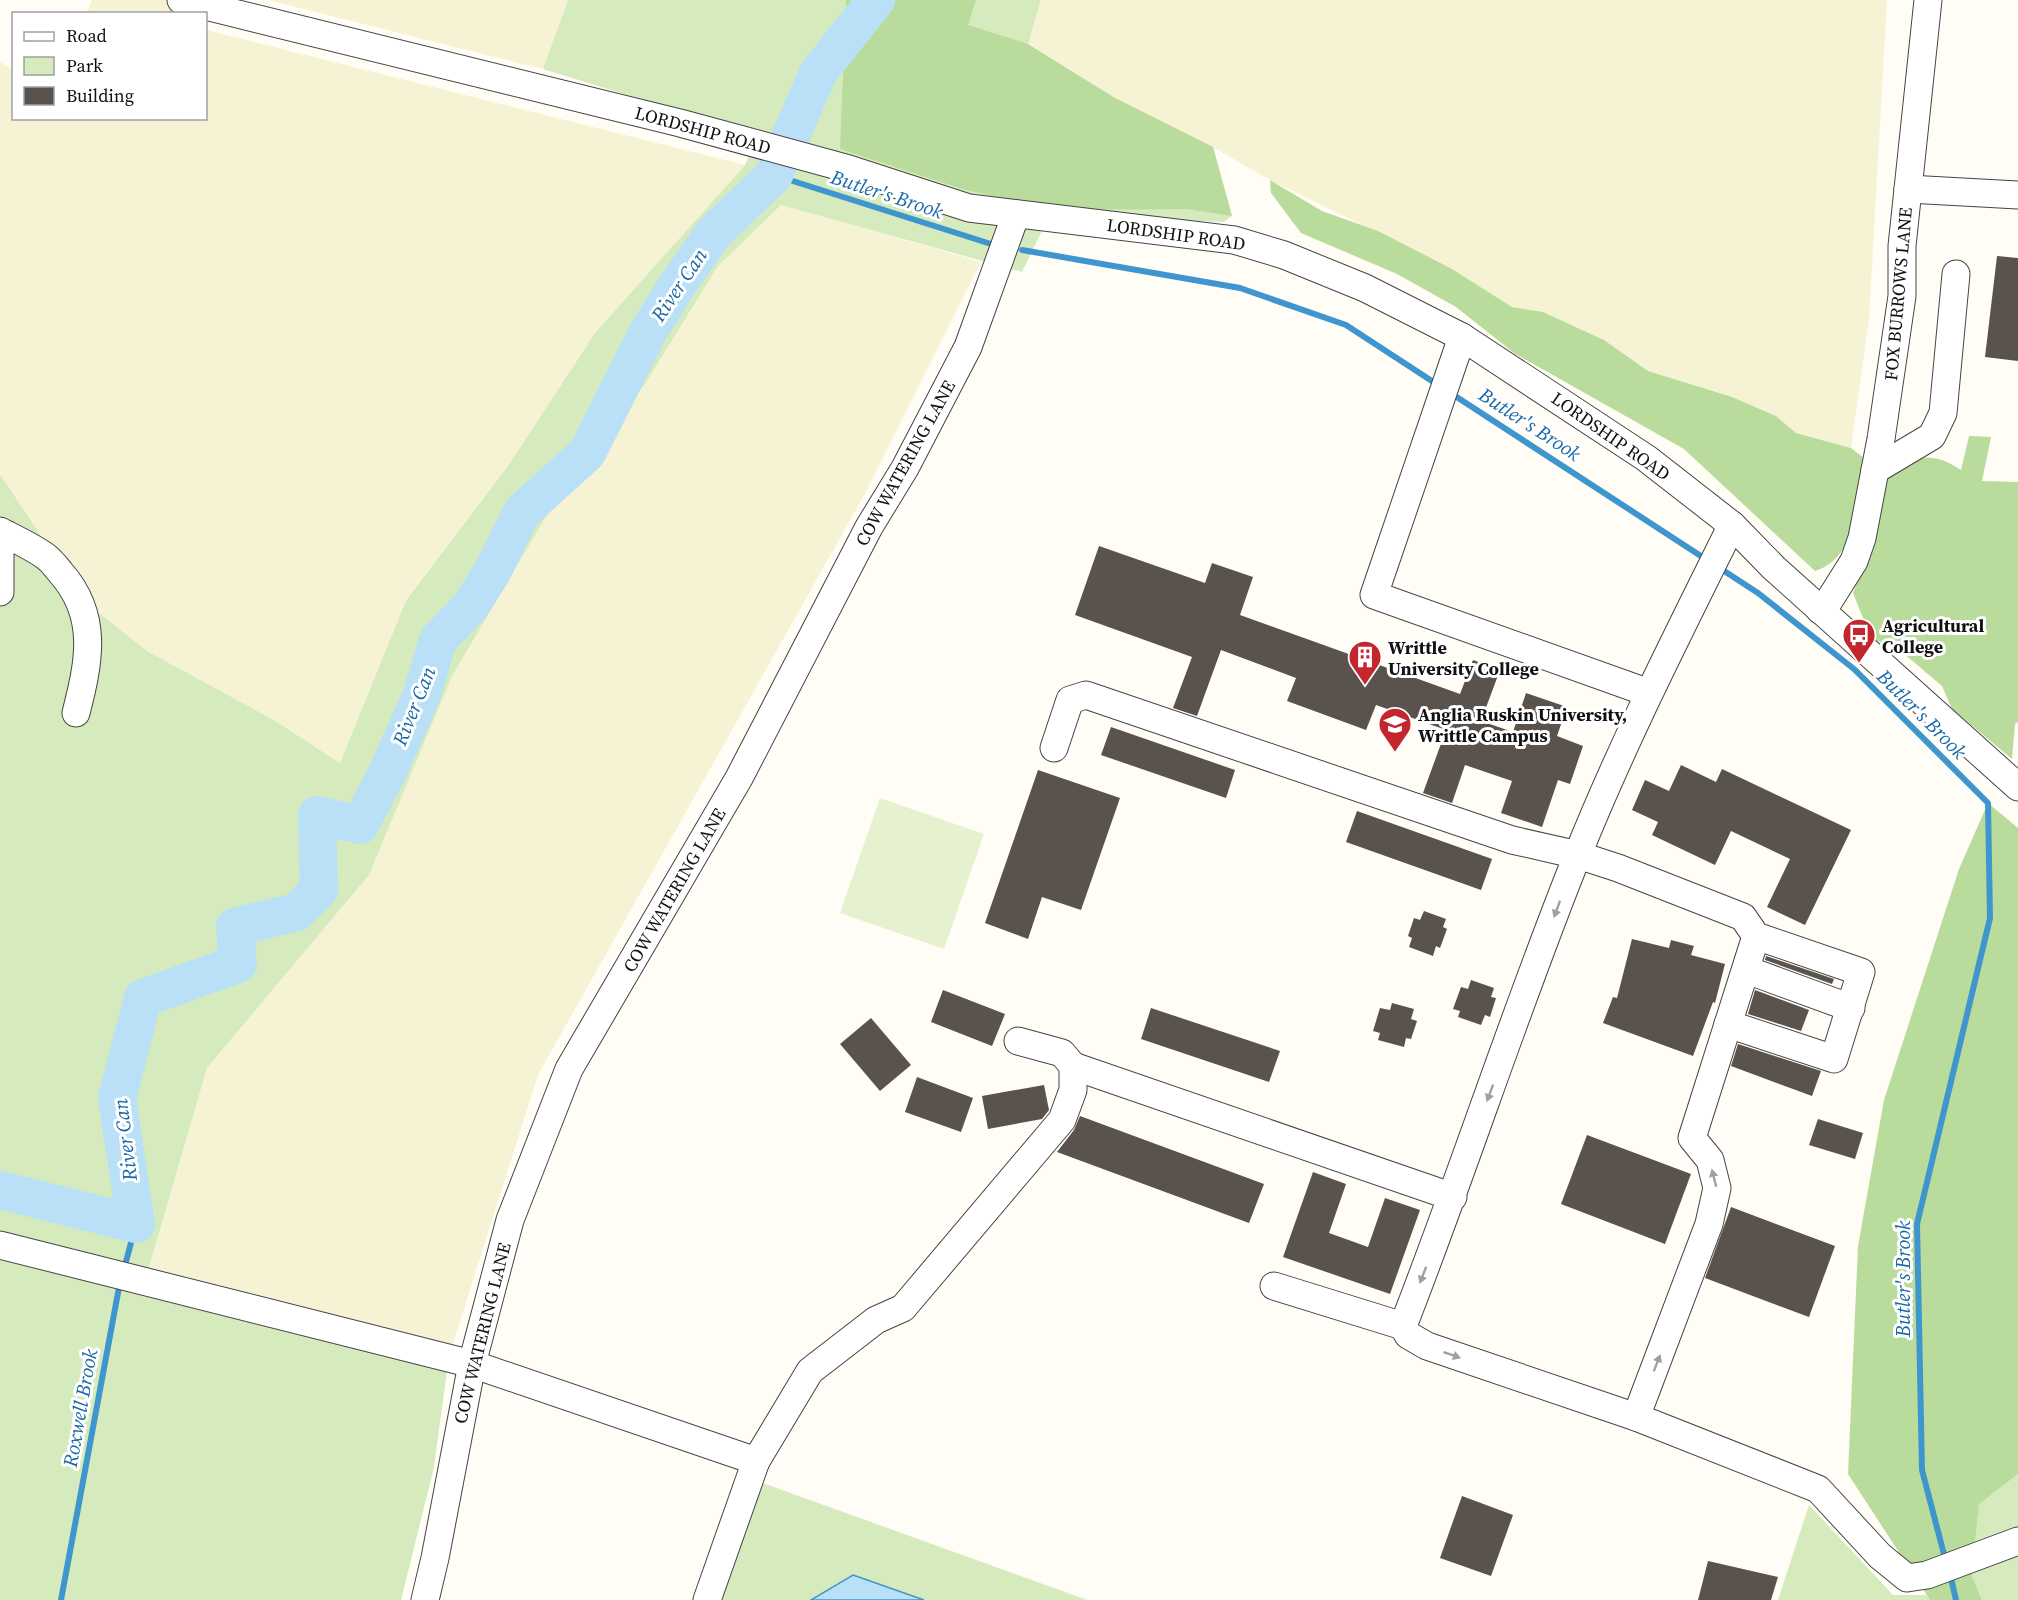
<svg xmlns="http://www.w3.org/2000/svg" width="2018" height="1600" font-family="'Source Serif 4',serif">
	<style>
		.farmland { fill: #f6f3d4 }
		.green { fill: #d5ebbd }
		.forest { fill: #b9dc9c }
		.pitch { fill: #e6f2cf }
		.water { fill: #b9e0f7; stroke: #3f96cf; stroke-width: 1.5 }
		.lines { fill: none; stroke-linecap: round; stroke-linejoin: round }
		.stream { stroke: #3f96cf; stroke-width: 6 }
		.river { stroke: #b9e0f7; stroke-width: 38 }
		.building { fill: #5a524d }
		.minor-casing { stroke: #444; stroke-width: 29 }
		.minor { stroke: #fff; stroke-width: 27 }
		.oneway { fill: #a0a0a0 }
		.labels { text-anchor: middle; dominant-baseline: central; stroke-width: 6; stroke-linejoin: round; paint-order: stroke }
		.street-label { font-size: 18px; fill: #111; stroke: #fff }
		.poi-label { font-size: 18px; font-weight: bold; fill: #111; stroke: #fff; text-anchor: start }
		.water-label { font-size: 20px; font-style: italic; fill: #1768a6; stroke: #fff }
	</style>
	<rect width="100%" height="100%" fill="#fffdf5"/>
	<g class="farmland">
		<polygon points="92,0 185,0 182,13 87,14"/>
		<polygon points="268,0 568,0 543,69"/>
		<polygon points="1041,0 1887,0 1869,319 1851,448 1796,433 1776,416 1732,397 1648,371 1604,340 1543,312 1512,307 1452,269 1270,180 1213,147 1115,98 1028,43"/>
		<polygon points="206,30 745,165 595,333 508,466 406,599 340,763 274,720 147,651 85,602 0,474 0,62 13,69 14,118 206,118"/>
		<polygon points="781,204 981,262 867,490 538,1075 449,1356 145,1282 207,1068 369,875 452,675 554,503 645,384 718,266"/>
	</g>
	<g class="green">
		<polygon points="568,0 1041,0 1028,44 1115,98 1213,147 1232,216 1224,222 1122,218 1052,210 1022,272 781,205 718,266 645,384 554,503 452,676 369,875 207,1068 148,1271 449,1356 434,1467 401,1600 0,1600 0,474 85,602 147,651 274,720 340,763 406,600 508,466 595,333 745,165 757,135 543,69"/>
		<polygon points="2018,1474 2018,1600 1982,1600 1972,1576 1979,1503"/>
		<polygon points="749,1478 1087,1600 708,1600"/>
		<polygon points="1809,1505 1893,1595 1926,1595 1930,1600 1778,1600"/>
	</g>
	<g class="forest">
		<polygon points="846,0 976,0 968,25 1028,44 1115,98 1213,147 1232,216 1187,209 1052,210 962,189 840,149"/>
		<path d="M1270,180l52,31 56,20 74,38 60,38 31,5 61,28 44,31 84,26 44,19 20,17 55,15 18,14c-8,35 -13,97 -54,109l-131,-122 -170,-96 -58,-46 -59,-33 -96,-41 -30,-40z"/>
		<path d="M1969,436l22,1 -9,44 36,1v240l-3,2 -3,35 -60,-50 -10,-23 -40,-34 -31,-14 -18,-45 17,-46 7,-49 16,-35c27,-7 44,-10 68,7z"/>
		<polygon points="1988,803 2018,828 2018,1474 1979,1504 1972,1576 1982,1600 1930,1600 1848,1474 1858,1246 1884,1100 1959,869"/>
	</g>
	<polygon class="pitch" points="880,798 984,834 944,949 840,913"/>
	<polygon class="water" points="853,1575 924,1600 811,1600"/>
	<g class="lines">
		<g class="stream">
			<polyline points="774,175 991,244"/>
			<polyline points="1022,250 1240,288 1346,325 1438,385"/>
			<polyline points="1449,392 1707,560"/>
			<polyline points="1718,567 1758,593 1854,669 1988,803 1990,918 1917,1224 1922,1470 1946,1562"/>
			<polyline points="124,1269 136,1224"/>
			<polyline points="1950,1574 1956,1600"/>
			<polyline points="61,1600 120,1282"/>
		</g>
		<polyline class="river" points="0,1190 136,1224 117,1098 143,998 238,964 235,927 297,912 319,890 317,815 360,825 386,775 421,697 438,640 469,608 491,574 522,512 587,453 648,332 676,287 712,235 774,175 818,73 876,0"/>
	</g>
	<g class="building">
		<polygon points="1997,256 2018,258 2018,361 1985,357"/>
		<polygon points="1099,546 1205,583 1212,563 1253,577 1240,615 1460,694 1473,660 1500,670 1481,721 1513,732 1526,693 1567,707 1557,736 1583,746 1570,784 1558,780 1542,827 1501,813 1512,781 1465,765 1452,803 1423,793 1446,730 1376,705 1366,730 1287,701 1296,678 1221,650 1197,716 1173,708 1192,657 1075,615"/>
		<polygon points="1111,727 1235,770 1226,798 1101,755"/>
		<polygon points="1681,765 1716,782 1722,769 1851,830 1805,925 1767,907 1790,859 1731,831 1715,865 1652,835 1658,822 1632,810 1645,780 1669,791"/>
		<polygon points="1038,770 1120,798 1081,910 1042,897 1028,939 985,923"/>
		<polygon points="1357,811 1492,859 1481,890 1346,842"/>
		<polygon points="1424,911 1446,919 1443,927 1447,929 1440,948 1436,946 1433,956 1409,947 1412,938 1408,936 1414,918 1420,920"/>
		<polygon points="1632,939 1669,948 1671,940 1694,946 1691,955 1725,964 1715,1003 1713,1002 1693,1056 1603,1023 1613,997 1617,998"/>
		<polygon points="1766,956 1834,979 1832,984 1765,960"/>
		<polygon points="1471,980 1494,988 1491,997 1496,998 1490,1017 1485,1015 1481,1025 1458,1017 1460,1011 1453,1009 1461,987 1468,989"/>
		<polygon points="943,990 1005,1014 992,1046 931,1022"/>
		<polygon points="1755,990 1809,1010 1801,1031 1748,1014"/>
		<polygon points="1392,1003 1414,1009 1411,1019 1417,1021 1411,1039 1406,1038 1404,1047 1378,1040 1380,1033 1373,1031 1380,1008 1390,1010"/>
		<polygon points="1151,1008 1280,1051 1269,1082 1141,1039"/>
		<polygon points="871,1018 911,1065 880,1091 840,1044"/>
		<polygon points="1738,1044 1821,1071 1812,1096 1731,1066"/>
		<polygon points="917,1077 973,1098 961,1132 905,1112"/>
		<polygon points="1044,1085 1049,1110 1042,1119 988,1129 982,1096"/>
		<polygon points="1080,1116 1264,1184 1249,1223 1057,1152 1074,1130"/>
		<polygon points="1818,1119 1863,1133 1855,1159 1809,1145"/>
		<polygon points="1587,1135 1691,1174 1665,1244 1561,1204"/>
		<polygon points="1313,1172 1346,1184 1329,1233 1368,1247 1385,1198 1420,1210 1390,1294 1283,1257"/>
		<polygon points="1731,1207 1835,1246 1809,1317 1705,1278"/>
		<polygon points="1462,1496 1513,1515 1491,1576 1440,1558"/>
		<polygon points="1708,1561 1778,1577 1771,1600 1698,1600"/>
	</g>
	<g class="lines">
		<g class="minor-casing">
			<g id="minor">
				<polyline points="181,0 680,123 849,169 969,208 1234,240 1284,255 1365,288 1462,337 1646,458 1732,525 1774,568 2018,787"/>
				<polyline points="1908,189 2018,195"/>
				<polyline points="1462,337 1374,595 1649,693"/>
				<polyline points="1875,470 1932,436 1943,413 1956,274"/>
				<path d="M0,531c15,8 31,15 45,25 6,4 11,11 16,17 38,43 28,89 15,140"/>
				<polyline points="0,547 0,592"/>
				<polyline points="1820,610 1827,604 1854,561 1862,538 1881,439 1902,296 1902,246 1928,0"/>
				<polyline points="1054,748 1070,700 1086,695 1512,840 1578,855 1618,868 1743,917 1756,936 1861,972 1834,1059 1728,1024"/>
				<polyline points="1747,970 1851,1008"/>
				<polyline points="1073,1066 1453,1197"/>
				<polyline points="0,1245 472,1364 756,1461 810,1371 876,1320 903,1308 1062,1120 1073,1090 1073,1066 1062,1053 1018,1041"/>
				<polyline points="1274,1286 1403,1326 1408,1335 1427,1346 1636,1417 1818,1489 1880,1556 1907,1578 1927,1575 2018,1541"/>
				<path d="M1403,1326c61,-156 112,-316 175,-472 45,-112 100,-220 154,-329"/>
				<polyline points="1636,1417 1709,1224 1717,1188 1710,1160 1692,1138 1756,936"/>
				<polyline points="425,1600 435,1558 472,1364 510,1220 569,1069 739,778 869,527 905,468 968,347 1016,214"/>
				<polyline points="707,1600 756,1461"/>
			</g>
		</g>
		<use href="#minor" class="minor"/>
	</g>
	<defs><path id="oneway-solid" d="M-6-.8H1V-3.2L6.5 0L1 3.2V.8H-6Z" transform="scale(1.5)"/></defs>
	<g class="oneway">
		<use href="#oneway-solid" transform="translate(1557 909) rotate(110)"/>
		<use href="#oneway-solid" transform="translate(1490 1093) rotate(110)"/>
		<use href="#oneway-solid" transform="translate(1714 1178) rotate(-104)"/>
		<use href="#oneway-solid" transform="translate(1423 1275) rotate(111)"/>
		<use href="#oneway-solid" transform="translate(1452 1355) rotate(19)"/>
		<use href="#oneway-solid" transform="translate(1657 1363) rotate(-69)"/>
	</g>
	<defs>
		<g id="bus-pin" transform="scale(1.725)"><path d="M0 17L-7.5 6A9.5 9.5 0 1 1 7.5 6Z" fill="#c4262e" stroke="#fff"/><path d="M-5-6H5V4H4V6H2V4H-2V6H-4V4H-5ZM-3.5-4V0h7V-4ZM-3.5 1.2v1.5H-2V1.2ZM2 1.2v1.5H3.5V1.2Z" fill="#fff"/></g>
		<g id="building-pin" transform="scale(1.725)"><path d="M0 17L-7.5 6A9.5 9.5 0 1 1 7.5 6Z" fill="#c4262e" stroke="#fff"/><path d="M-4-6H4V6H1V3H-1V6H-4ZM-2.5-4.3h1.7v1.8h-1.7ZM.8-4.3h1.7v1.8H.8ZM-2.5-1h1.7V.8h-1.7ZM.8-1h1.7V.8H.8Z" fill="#fff"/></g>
		<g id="university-pin" transform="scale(1.725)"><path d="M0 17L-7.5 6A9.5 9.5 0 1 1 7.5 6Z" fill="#c4262e" stroke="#fff"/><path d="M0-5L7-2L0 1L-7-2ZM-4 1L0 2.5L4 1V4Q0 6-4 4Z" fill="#fff"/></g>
	</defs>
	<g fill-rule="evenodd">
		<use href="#bus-pin" x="1859" y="635"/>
		<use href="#building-pin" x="1365" y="657"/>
		<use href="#university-pin" x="1395" y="724"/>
	</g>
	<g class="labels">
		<g class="street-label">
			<text transform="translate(703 130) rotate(15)">LORDSHIP ROAD</text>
			<text transform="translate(1176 234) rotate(8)">LORDSHIP ROAD</text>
			<text transform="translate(1898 294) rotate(-85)">FOX BURROWS LANE</text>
			<text transform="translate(1611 436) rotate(35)">LORDSHIP ROAD</text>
			<text transform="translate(905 463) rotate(-61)">COW WATERING LANE</text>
			<text transform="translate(674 890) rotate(-60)">COW WATERING LANE</text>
			<text transform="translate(482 1333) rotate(-76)">COW WATERING LANE</text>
		</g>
		<g class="poi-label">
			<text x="1882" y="625">Agricultural<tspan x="1882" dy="21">College</tspan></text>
			<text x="1388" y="647">Writtle<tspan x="1388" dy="21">University College</tspan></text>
			<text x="1418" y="714">Anglia Ruskin University,<tspan x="1418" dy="21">Writtle Campus</tspan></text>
		</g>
		<g class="water-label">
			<text transform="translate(887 194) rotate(18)">Butler's Brook</text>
			<text transform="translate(679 285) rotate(-56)">River Can</text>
			<text transform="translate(1530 424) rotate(33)">Butler's Brook</text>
			<text transform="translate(414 706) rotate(-68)">River Can</text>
			<text transform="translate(1922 714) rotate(45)">Butler's Brook</text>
			<text transform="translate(125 1140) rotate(-97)">River Can</text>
			<text transform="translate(1903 1279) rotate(-90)">Butler's Brook</text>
			<text transform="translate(80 1408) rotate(-80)">Roxwell Brook</text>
		</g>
	</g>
	<rect x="12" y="12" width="195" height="108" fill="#ffffff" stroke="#a0a0a0" stroke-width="1.5"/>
	<rect x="24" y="32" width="30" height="9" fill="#ffffff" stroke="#a0a0a0" stroke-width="1.5"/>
	<text x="66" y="42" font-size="18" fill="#111111">Road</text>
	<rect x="24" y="57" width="30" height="18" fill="#d5ebbd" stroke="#a0a0a0" stroke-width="1.5"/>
	<text x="66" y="72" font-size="18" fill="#111111">Park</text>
	<rect x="24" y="87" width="30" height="18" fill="#5a524d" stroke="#a0a0a0" stroke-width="1.5"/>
	<text x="66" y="102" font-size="18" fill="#111111">Building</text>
</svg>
